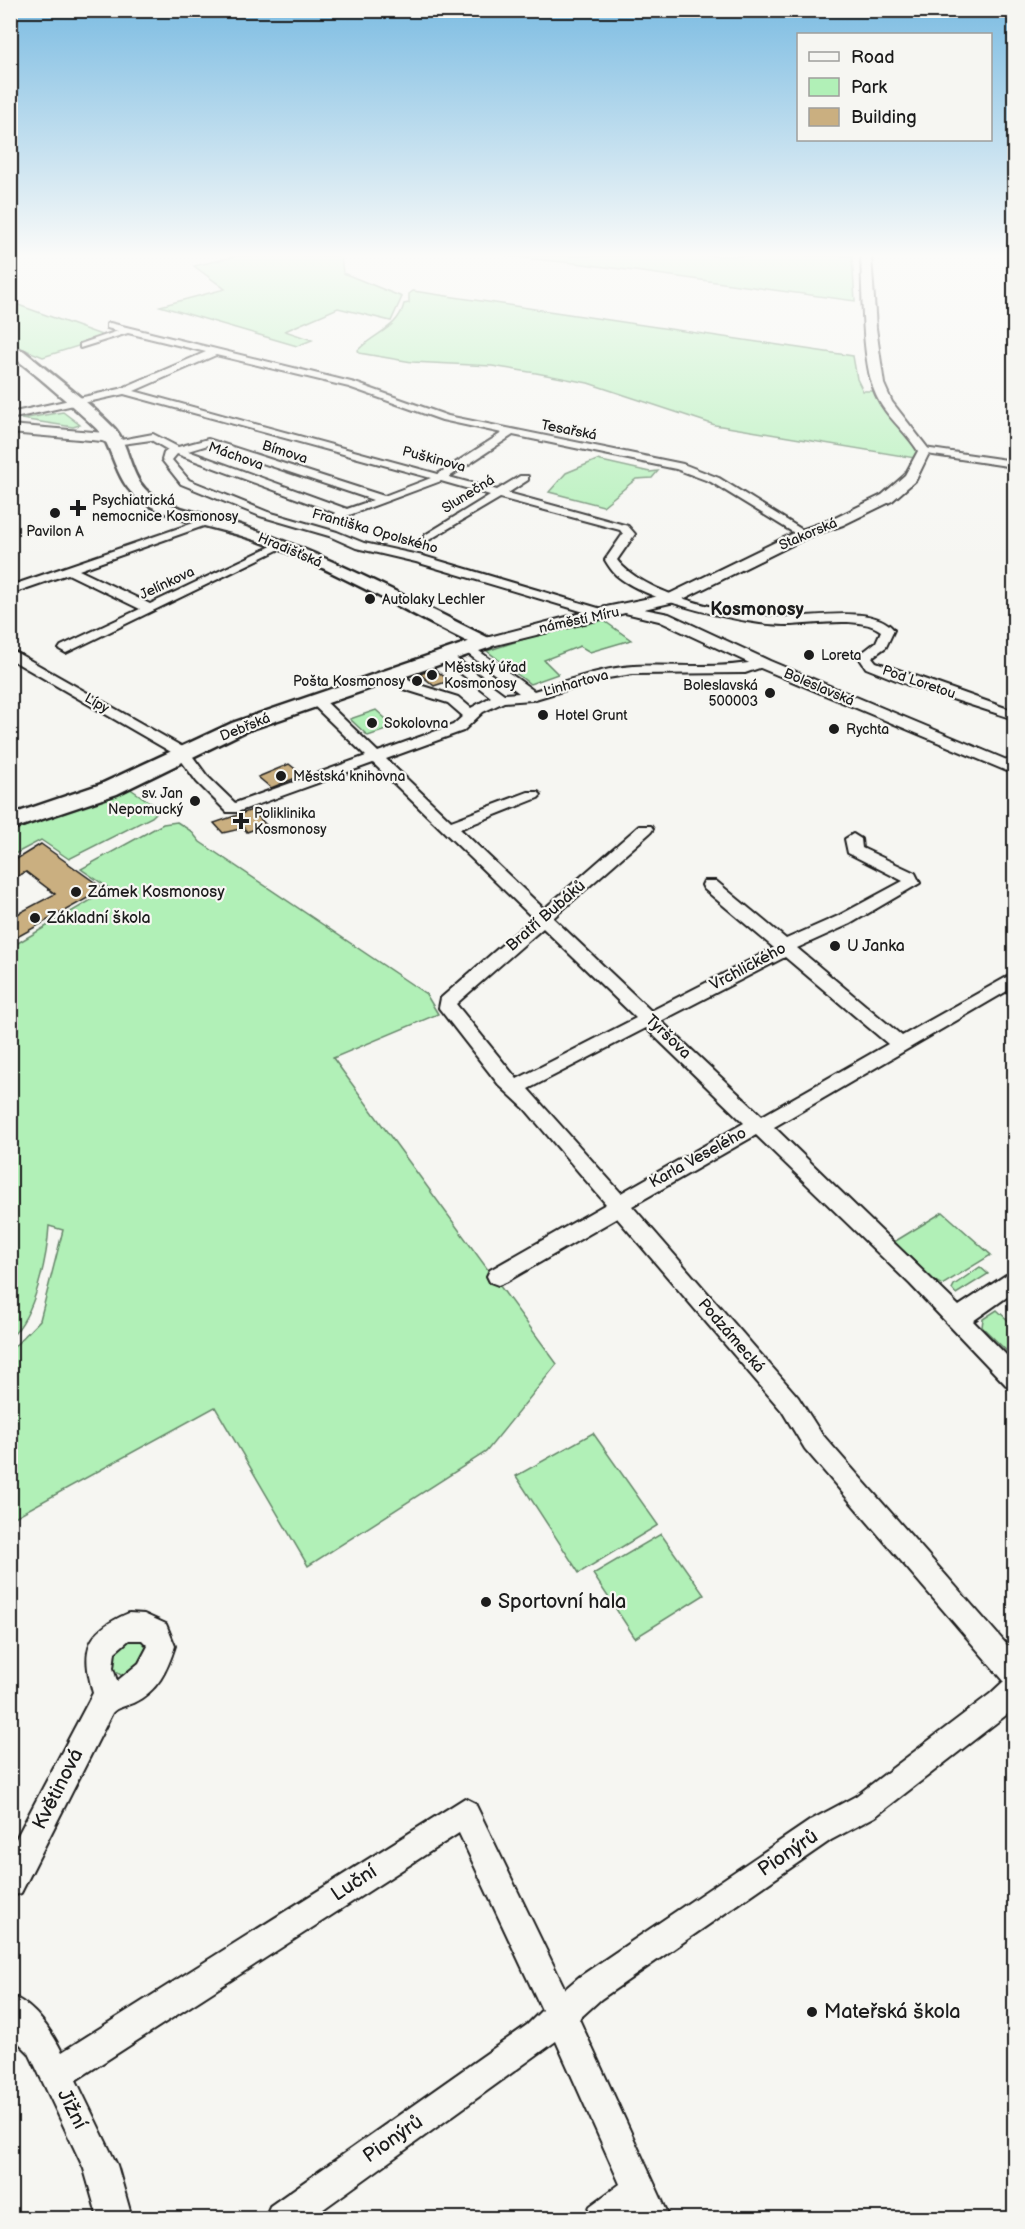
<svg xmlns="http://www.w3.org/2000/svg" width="1025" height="2229" viewBox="0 0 1025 2229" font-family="'Balsamiq Sans',sans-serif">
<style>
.green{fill:#b1f0b7;stroke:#66866a;stroke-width:1.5}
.building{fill:#caaf80;stroke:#1c1c1c;stroke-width:1.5}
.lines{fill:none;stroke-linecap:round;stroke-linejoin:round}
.minor-casing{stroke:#1c1c1c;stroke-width:4}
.tertiary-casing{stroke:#1c1c1c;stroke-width:4}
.secondary-casing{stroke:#1c1c1c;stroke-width:5}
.minor{fill:#f6f6f2;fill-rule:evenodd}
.tertiary{fill:#f6f6f2;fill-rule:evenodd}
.secondary{fill:#f6f6f2;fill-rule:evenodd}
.poi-dot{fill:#1c1c1c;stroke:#f6f6f2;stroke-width:2}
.labels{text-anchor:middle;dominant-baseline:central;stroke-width:4.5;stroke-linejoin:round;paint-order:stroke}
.far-street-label{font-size:14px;fill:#1c1c1c;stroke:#f6f6f2}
.far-poi-label{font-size:14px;fill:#1c1c1c;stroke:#f6f6f2;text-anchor:start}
.poi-label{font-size:16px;fill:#1c1c1c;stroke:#f6f6f2;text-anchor:start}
.street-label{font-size:16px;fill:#1c1c1c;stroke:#f6f6f2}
.far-district-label{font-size:18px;font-weight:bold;fill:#1c1c1c;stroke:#f6f6f2}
.near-poi-label{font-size:20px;fill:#1c1c1c;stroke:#f6f6f2;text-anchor:start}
.near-street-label{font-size:20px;fill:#1c1c1c;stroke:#f6f6f2}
</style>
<rect width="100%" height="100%" fill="#f6f6f2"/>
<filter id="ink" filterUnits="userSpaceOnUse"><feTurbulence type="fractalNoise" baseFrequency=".0167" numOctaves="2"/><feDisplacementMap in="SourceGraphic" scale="12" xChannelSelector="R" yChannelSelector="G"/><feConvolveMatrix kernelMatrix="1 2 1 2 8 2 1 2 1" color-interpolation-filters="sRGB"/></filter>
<g filter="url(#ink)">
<g class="green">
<polygon points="237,256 341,256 343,273 402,297 391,321 338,308 285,331 312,340 297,346 160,306 225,289 194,266"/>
<polygon points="505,256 852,256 855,301 583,264"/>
<path d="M413,291L853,356L857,379L863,391H876L923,451L915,458L715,425L588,383L536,373L492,366L412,362L359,353L358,350C375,332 398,329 404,304L409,303V294Z"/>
<polygon points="10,302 107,337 43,357 11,344"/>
<polygon points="63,412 80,425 73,427 21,419"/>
<polygon points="597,460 650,472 658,471 652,478 636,479 603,506 549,492 566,473"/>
<polygon points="603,620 631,640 590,652 580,646 544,660 558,674 530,684 487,651 555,629"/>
<polygon points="376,710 395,727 368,736 350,719"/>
<polygon points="126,786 160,809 152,817 69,859 41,840 11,856 11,832"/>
<path d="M177,822L191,831L200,842L426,994L438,1014L333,1058L557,1364L486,1452L308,1566L215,1407L11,1519V1350L40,1320L63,1230L49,1226C47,1259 35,1315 11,1337V947L110,889L81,869L163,824Z"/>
<polygon points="943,1212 991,1255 942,1285 935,1281 894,1242"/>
<polygon points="980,1267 988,1274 956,1294 952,1289 954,1285"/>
<polygon points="997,1310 1014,1326 1014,1336 1008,1341 1014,1348 1014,1358 982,1327 983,1319"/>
<polygon points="593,1433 658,1525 579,1573 516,1476"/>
<polygon points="661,1534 704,1595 635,1638 593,1574"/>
<polygon points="140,1634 153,1651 124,1677 113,1670 114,1646"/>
</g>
<g class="building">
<polygon points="435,669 449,681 434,686 420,674"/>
<polygon points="289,764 303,775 271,788 258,777"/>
<polygon points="252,810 266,825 247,832 244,828 223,833 214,823"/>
<polygon points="41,844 104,889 10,941 10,918 55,894 26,872 10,880 10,863"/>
</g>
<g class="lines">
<g class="minor-casing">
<g id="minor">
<path d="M110,323L355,383L448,416L683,464L719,478L809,534L799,536L711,482L676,469L513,435L449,477L497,490L520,476H528V480L508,493L628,526L635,534L617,560C645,596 735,615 779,617C810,619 873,603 894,630L886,647L872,657L876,662L1014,711V719L906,684L866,668L858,656L876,642L881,631C861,615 812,625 786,625C746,625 647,602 616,575C612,571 608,565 605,560L623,534L620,530L500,498L429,540L425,539V535L490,495L441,481L336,520L330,517L336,513L177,454L172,460L189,480L268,512L337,532L364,543L423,556L605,610V616L601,617L416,562L356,548L329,536L260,516L181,484L162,460L164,453L168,450L151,440L115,445L110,442L153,434L178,447L208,439L384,496L431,478L124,394L10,419V413L120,389L206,352L128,333L80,348V344L118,331L107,328V324ZM216,355L349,387L442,420L502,433L438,474L134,391ZM208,445L373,500L347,509L188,451Z"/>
<polygon points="924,448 1014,461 1014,467 920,453 920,449"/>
<polygon points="211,517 215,518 215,522 79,570 150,604 278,543 288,545 66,653 59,649 61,646 140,609 68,574 10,594 10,586"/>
<path d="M468,643L534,691C566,681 600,668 634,666C677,664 722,670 764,660L771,664L745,673L632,674L602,679L532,700L504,702L483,712L463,731L386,759L451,821L528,792H538L541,795L538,798L460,829L544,909L639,826H651L653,829L651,832L553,918L651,1011L774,948L704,889L702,885L704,881H716L786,939L838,916L903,881L848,853L845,839L853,834L861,839L862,848L915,873L920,883L850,924L797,948L902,1036L1014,973V987L774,1127L959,1306L1006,1275L1014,1272V1292L973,1321L1014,1363V1388L1006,1385L910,1284L756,1135L632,1206L798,1397L821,1433L1014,1653V1709L876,1816L831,1840L601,1999L579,2019L670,2218H636L634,2215L630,2218H585L590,2206L620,2184L556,2041L311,2218H265L270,2206L527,2025L542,2010L459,1833L76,2080L117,2165L132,2218H98L84,2169L29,2053L10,2034V1995C34,2005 51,2030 62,2052L465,1798L475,1803L565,1989L579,1977L811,1820L856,1796L990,1694L1004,1681L805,1449L782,1411L617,1218L506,1282L498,1285L490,1282L487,1276L490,1270L606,1204L525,1109L499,1085L439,1008L441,998L533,918L373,763L237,812H227L197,782L178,756L10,659V649L188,750L207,776L235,803L366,756L311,703V697H321L378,752L453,725L463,716L448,703L403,689L389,676V670H399L413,683L458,697L471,708L491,697L441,658V652L446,651L504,694L519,693L463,650V644ZM543,928L636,1018L517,1079L456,1004ZM785,957L888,1044L762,1116L661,1021ZM646,1028L744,1123L621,1193L528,1089Z"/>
<path d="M129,1613L144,1614L166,1624L175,1646C167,1671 158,1691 133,1703C126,1706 117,1707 112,1713L21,1893L10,1897V1850L93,1693C81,1649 86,1631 129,1613ZM129,1640H142L148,1646L139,1663L117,1681L113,1668L115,1652Z"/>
</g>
</g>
<g class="tertiary-casing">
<g id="tertiary">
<path d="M861,256H871L876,328L884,384L892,402L930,451L916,480L892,501L843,525L808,537L679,601L644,609L669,614L770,661L1014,763V774L758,667L659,621L625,613L484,648L478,646L476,643L478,640L601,608L669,594L798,531L833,519L882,495L905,475L918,451C906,431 885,416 876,395C861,361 863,295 861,256Z"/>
<polygon points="10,425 105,433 121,442 115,446 102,441 10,433"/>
</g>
</g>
<g class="secondary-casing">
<path id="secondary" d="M10,346L24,351C53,376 87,400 114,428C129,444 129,472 145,489C162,507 198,512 221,519C315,548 402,595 491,639L494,643L491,647L246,731L117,794L10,830V815L101,784L232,723L468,642C399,608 330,567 258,541C221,528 176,523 142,501C119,487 115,458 103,436C99,428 20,360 10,355Z"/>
</g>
<use href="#minor" class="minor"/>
<use href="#tertiary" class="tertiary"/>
<use href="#secondary" class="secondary"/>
</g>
</g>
<linearGradient id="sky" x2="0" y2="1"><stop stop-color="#7cbce2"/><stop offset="0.45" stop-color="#fbfbf9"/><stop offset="1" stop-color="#fbfbf9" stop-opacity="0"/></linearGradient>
<rect width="1025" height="568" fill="url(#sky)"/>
<g class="poi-dot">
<path d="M75 499h6v6h6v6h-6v6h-6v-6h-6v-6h6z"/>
<circle cx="55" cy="513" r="6"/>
<circle cx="370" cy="599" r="6"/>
<circle cx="809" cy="655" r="6"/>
<circle cx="432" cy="675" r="6"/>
<circle cx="417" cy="681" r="6"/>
<circle cx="770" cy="693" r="6"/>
<circle cx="543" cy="715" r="6"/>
<circle cx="372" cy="723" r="6"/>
<circle cx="834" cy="729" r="6"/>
<circle cx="281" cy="776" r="6"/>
<circle cx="195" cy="801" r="6"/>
<path d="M238 812h6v6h6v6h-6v6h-6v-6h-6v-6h6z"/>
<circle cx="76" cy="892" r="6"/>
<circle cx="35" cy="918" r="6"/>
<circle cx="835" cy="946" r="6"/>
<circle cx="486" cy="1602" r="6"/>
<circle cx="812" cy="2012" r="6"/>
</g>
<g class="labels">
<g class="far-street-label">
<text transform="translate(569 430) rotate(11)">Tesařská</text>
<text transform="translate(285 452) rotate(18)">Bímova</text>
<text transform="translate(236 456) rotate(20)">Máchova</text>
<text transform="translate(434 459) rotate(15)">Puškinova</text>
<text transform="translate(468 494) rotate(-32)">Slunečná</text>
<text transform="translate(375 531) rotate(16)">Františka Opolského</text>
<text transform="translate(808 534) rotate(-23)">Stakorská</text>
<text transform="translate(290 550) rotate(23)">Hradišťská</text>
<text transform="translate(167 583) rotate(-25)">Jelínkova</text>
<text transform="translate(579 620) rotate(-12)">náměstí Míru</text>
<text transform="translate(919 682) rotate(19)">Pod Loretou</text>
<text transform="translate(576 683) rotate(-15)">Linhartova</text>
<text transform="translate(819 687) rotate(23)">Boleslavská</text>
<text transform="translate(97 703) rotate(30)">Lípy</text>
<text transform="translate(245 727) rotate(-22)">Debřská</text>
</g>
<g class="far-poi-label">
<text x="92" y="500">Psychiatrická<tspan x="92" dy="16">nemocnice Kosmonosy</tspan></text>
<text x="55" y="531" text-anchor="middle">Pavilon A</text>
<text x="382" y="599">Autolaky Lechler</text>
<text x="821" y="655">Loreta</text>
<text x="444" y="667">Městský úřad<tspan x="444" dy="16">Kosmonosy</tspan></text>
<text x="405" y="681" text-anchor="end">Pošta Kosmonosy</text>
<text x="758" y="685" text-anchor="end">Boleslavská<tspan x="758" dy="16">500003</tspan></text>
<text x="555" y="715">Hotel Grunt</text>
<text x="384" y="723">Sokolovna</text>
<text x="846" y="729">Rychta</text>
<text x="293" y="776">Městská knihovna</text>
<text x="183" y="793" text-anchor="end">sv. Jan<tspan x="183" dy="16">Nepomucký</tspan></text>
<text x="254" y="813">Poliklinika<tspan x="254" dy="16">Kosmonosy</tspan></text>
</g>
<g class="poi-label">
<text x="88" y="892">Zámek Kosmonosy</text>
<text x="47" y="918">Základní škola</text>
<text x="847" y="946">U Janka</text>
</g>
<g class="street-label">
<text transform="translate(546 916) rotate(-41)">Bratří Bubáků</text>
<text transform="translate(748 967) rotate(-28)">Vrchlického</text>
<text transform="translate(668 1037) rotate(44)">Tyršova</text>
<text transform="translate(698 1158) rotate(-29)">Karla Veselého</text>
<text transform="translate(731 1336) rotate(49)">Podzámecká</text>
</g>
<g class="far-district-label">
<text x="757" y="609">Kosmonosy</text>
</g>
<g class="near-poi-label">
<text x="498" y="1602">Sportovní hala</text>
<text x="824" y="2012">Mateřská škola</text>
</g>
<g class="near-street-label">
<text transform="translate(58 1789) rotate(-63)">Květinová</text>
<text transform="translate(788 1853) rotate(-34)">Pionýrů</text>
<text transform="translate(354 1883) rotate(-33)">Luční</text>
<text transform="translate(72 2109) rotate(63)">Jižní</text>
<text transform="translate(393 2139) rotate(-35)">Pionýrů</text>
</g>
</g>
<rect width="1025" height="2229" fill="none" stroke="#f6f6f2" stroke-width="36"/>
<rect x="18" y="18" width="989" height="2193" fill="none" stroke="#1c1c1c" stroke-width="2" filter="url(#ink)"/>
<rect x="797" y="33" width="195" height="108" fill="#f6f6f2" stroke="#9f9f9c" stroke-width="1.5"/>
<rect x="809" y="52" width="30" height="9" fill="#f6f6f2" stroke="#9f9f9c" stroke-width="1.5"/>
<text x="851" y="63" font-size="18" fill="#1c1c1c">Road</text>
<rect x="809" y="78" width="30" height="18" fill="#b1f0b7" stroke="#9f9f9c" stroke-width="1.5"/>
<text x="851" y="93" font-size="18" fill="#1c1c1c">Park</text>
<rect x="809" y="108" width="30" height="18" fill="#caaf80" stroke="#9f9f9c" stroke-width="1.5"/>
<text x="851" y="123" font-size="18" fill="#1c1c1c">Building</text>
</svg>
